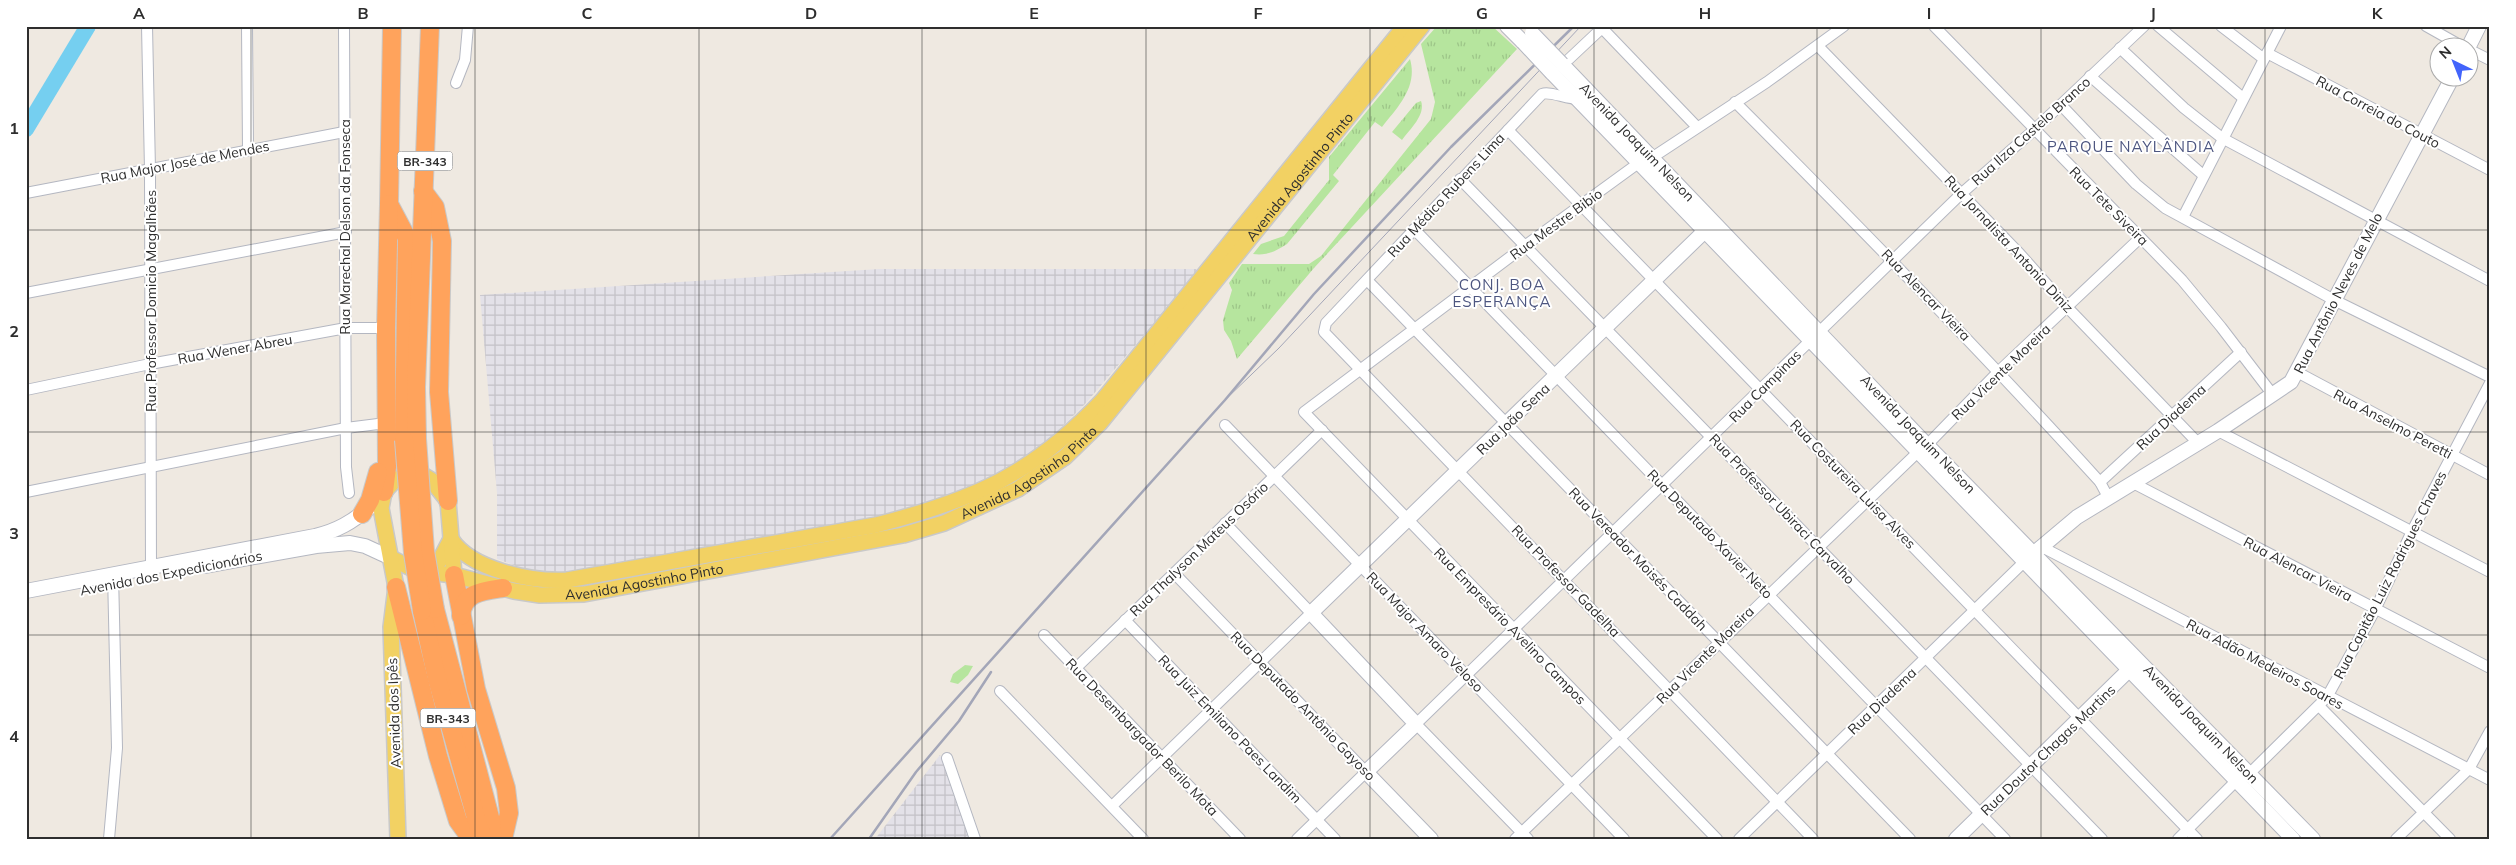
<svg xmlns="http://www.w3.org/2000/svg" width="2516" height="865" viewBox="0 0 2516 865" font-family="Mulish,sans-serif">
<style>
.industrial{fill:url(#industrial-grid)}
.grass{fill:url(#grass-tufts)}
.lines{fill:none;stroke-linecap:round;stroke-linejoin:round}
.river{stroke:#75cff0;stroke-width:16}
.street-casing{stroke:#b4b7c1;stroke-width:12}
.secondary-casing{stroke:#b4b7c1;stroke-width:16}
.primary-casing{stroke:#c9c9c9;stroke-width:18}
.highway-casing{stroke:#c9c9c9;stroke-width:20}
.street{stroke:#fff;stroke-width:10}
.secondary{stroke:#fff;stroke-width:14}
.primary{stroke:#f2d163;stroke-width:15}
.highway{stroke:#ffa35c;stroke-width:18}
.tram{stroke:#a3a6b8;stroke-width:1}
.rail{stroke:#a3a6b8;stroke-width:2.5}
.secondary-bridge-casing{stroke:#b4b7c1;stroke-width:16;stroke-linecap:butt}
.highway-bridge-casing{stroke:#c9c9c9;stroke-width:20;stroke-linecap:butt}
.secondary-bridge{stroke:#fff;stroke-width:14}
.highway-bridge{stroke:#ffa35c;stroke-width:18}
.grid{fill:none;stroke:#2e2e2e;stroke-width:1;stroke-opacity:0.55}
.labels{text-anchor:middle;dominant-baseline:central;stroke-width:4;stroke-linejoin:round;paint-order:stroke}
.shield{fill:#fff;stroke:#6d6d6d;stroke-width:1}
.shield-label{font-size:12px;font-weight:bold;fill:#2e2e2e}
.street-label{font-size:14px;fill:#2e2e2e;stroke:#fff}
.neighbourhood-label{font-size:15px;letter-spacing:1px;fill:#4d5680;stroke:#fff}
.neatline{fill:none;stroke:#2e2e2e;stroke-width:2}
.grid-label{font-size:16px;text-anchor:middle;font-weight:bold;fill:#2e2e2e}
</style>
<defs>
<pattern id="industrial-grid" width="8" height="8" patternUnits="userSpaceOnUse" patternTransform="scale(1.25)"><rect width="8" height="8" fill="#e3e1e8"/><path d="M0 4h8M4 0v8" fill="none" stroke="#c3c1c7"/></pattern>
<pattern id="grass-tufts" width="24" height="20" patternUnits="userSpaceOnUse" patternTransform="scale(1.25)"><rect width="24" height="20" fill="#b6e59e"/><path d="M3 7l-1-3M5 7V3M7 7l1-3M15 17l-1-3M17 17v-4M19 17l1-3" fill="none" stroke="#9dc588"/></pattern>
</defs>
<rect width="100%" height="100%" fill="#efe9e1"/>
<g class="industrial">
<polygon points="879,269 1200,269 1086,403 1048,441 999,474 966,490 872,522 704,547 595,568 540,575 497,559 497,493 480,295"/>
<polygon points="940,755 969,839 875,839"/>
</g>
<g class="grass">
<polygon points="1437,26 1492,26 1517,49 1314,268 1237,359 1231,341 1224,330 1223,320 1232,290 1229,283 1242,264 1309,264 1321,256 1431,119 1435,102 1421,44"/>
<path d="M1410,59C1418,87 1398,107 1382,127L1375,122L1333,175L1339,181L1287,244C1276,251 1267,256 1253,254L1261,244L1284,236L1329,180V157Z"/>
<path d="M1421,101C1426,115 1410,129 1402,140L1392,132L1416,103Z"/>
<polygon points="965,665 973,666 968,675 958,684 950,682 953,674"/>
</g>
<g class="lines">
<polyline class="river" points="26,129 88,26"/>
<g class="street-casing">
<g id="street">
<polyline points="147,26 150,170 151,576"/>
<polyline points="247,26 248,149"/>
<polyline points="344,26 346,467 349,493"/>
<polyline points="1934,26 2182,280 2221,327 2273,395"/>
<polyline points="2158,26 2243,98"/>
<polyline points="2221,26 2264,59"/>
<polyline points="2426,26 2465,48"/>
<polyline points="1818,46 2020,254 2067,307 2198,443"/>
<polyline points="2120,48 2184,108 2222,138 2490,281"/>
<polyline points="2468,49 2490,60"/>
<polyline points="2267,53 2490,170"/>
<polyline points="1569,59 1602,28 1697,127"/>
<polyline points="2090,76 2203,175"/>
<polyline points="456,83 465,60 468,26"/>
<path d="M1578,99C1566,99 1550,91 1542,94L1326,323L1324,332L1813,839"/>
<path d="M1735,102C1859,226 1982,352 2100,482L2108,497"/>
<polyline points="2061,105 2136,184 2165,208 2336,301 2490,377"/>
<polyline points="1508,130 2197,839"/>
<polyline points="1653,157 1767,82 1844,26"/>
<polyline points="1640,162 1526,245 1304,412 1717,839"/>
<polyline points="1460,179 2102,839"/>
<polyline points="26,193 344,132"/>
<polyline points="2183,217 2281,26"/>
<polyline points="1414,229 2005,839"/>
<polyline points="1367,280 1910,839"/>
<polyline points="26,293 346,232"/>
<polyline points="2297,372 2490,475"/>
<polyline points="26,390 150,364 346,328 386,328"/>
<polyline points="1225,425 1624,839"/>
<polyline points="2218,431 2490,572"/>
<polyline points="1927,445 1999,371 2140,238"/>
<polyline points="2100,482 2241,352"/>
<polyline points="2133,483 2490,668"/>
<polyline points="26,492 346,428 386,423"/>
<polyline points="2040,546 2490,780"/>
<polyline points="1174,573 1366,772 1297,839"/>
<polyline points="1125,620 1335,839"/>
<polyline points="1044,635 1240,839"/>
<polyline points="1076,668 1322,430"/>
<polyline points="1000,691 1143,839"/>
<polyline points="2320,707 2450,839"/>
<polyline points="947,758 975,839"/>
<polyline points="1112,806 1311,613 1225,523"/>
<polyline points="109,839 117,748 113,574"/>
<polyline points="1515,839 1918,452"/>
<polyline points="1528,839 1416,724 1962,193 2034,130 2144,26"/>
<polyline points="1739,839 2024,562"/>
<polyline points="2178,839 2237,780 2250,773 2327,697 2375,610 2412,531 2490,383"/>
<polyline points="2396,839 2469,769 2490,731"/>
</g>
</g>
<g class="secondary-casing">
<g id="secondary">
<polyline points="1507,26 1523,42"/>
<polyline points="2468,48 2479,26"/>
<polyline points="1562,64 1927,445 2313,839"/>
<polyline points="1552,73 2293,839"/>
<polyline points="2026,560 2077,517 2218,431 2291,382 2452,78"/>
<polyline points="204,566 316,546 350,543 365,546 391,558"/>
<path d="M26,591L315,536C337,531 352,522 370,507"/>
<polyline points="1431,839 1366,772 1416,724 1311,613 1712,224"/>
<polyline points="1956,839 2134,665"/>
</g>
</g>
<g class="primary-casing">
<g id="primary">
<path d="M451,539C471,570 532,582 567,580L876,525C974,500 1033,474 1103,400L1405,26"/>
<path id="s1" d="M391,558L417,571L454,575L514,591L540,595L584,594L903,535L944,523L1018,489L1065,457L1100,423L1422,26"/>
<polyline points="426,571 440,560 451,539"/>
<polyline points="398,839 391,627 396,587 381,508 384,492 395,480 410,474 421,474 431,480 448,501 454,575"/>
</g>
</g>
<g class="highway-casing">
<g id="highway">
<polyline points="392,26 389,204 407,238 404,440"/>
<polyline points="423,191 435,207 442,241 439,392 448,501"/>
<polyline points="417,439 416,387 430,26"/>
<polyline points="384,492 387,467 386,328 389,204"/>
<polyline points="362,514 370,500 378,472"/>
<polyline points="454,575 476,689 506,788 509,813 503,839"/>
<polyline points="396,587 438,756 458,821 471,839"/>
<polyline points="435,609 491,821 493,839"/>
<polyline points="422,611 437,679 478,825 484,839"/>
<path d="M461,616C463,592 483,591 503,588"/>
</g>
</g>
<use href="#street" class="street"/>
<use href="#secondary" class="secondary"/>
<use href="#primary" class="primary"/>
<use href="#highway" class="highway"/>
<polyline class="tram" points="1225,400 1279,348 1581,26"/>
<g class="rail">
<polyline points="830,839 1225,400 1314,294 1451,147 1574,26"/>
<polyline points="869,839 916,772 959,721 991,672"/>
</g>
<g class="secondary-bridge-casing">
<g id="secondary-bridge">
<polyline points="1532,33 1562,64"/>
<polyline points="1523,42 1552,73"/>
</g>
</g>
<g class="highway-bridge-casing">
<g id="highway-bridge">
<polyline points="417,439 425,551 435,609"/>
<polyline points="404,440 413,553 422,611"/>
</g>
</g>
<use href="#secondary-bridge" class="secondary-bridge"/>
<use href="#highway-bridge" class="highway-bridge"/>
</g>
<path class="grid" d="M251,26V839M475,26V839M699,26V839M922,26V839M1146,26V839M1370,26V839M1594,26V839M1817,26V839M2041,26V839M2265,26V839M26,230H2490M26,432H2490M26,635H2490"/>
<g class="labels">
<g class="shield">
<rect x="397.5" y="151.5" width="55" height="19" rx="4"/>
<rect x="420.5" y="708.5" width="55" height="19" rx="4"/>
</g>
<g class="shield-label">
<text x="425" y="161">BR-343</text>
<text x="448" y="718">BR-343</text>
</g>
<g class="street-label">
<text transform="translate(2378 112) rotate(28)">Rua Correia do Couto</text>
<text transform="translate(2031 131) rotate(-42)">Rua Ilza Castelo Branco</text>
<text transform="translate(1637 142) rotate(46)">Avenida Joaquim Nelson</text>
<text transform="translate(185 162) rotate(-11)">Rua Major José de Mendes</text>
<text stroke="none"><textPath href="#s1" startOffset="1070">Avenida Agostinho Pinto</textPath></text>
<text transform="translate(1446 195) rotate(-47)">Rua Médico Rubens Lima</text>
<text transform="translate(2109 206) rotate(45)">Rua Tete Siveira</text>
<text transform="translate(1556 224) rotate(-36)">Rua Mestre Bibio</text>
<text transform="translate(345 227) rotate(-90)">Rua Marechal Delson da Fonseca</text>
<text transform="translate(2009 244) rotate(47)">Rua Jornalista Antonio Diniz</text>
<text transform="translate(2338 293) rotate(-63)">Rua Antônio Neves de Melo</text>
<text transform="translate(1926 295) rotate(46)">Rua Alencar Vieira</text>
<text transform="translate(151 301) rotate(-90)">Rua Professor Domicio Magalhães</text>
<text transform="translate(235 349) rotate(-10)">Rua Wener Abreu</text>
<text transform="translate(2001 372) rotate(-44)">Rua Vicente Moreira</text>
<text transform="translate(1765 386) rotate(-45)">Rua Campinas</text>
<text transform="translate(2171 417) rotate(-43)">Rua Diadema</text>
<text transform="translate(1513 419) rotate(-44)">Rua João Sena</text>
<text transform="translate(2393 424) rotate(28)">Rua Anselmo Peretti</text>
<text transform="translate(1918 434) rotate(46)">Avenida Joaquim Nelson</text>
<text stroke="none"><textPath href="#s1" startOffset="665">Avenida Agostinho Pinto</textPath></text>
<text transform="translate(1853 484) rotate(46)">Rua Costureira Luisa Alves</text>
<text transform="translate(1782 509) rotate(46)">Rua Professor Ubiraci Carvalho</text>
<text transform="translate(1710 534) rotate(46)">Rua Deputado Xavier Neto</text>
<text transform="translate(1199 549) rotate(-44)">Rua Thalyson Mateus Osório</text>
<text transform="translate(1638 559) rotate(46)">Rua Vereador Moisés Caddah</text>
<text transform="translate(2298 569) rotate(28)">Rua Alencar Vieira</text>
<text transform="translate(171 573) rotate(-11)">Avenida dos Expedicionários</text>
<text transform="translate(2390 575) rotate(-63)">Rua Capitão Luiz Rodrigues Chaves</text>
<text stroke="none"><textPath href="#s1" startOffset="260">Avenida Agostinho Pinto</textPath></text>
<text transform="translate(1566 581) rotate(46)">Rua Professor Gadelha</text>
<text transform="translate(1510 626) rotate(46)">Rua Empresário Avelino Campos</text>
<text transform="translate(1425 632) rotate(46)">Rua Major Amaro Veloso</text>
<text transform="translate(1705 655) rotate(-45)">Rua Vicente Moreira</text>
<text transform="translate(2265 664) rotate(28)">Rua Adão Medeiros Soares</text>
<text transform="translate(1882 701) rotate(-44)">Rua Diadema</text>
<text transform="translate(1303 706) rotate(46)">Rua Deputado Antônio Gayoso</text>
<text transform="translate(394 713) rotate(-92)">Avenida dos Ipês</text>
<text transform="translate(2201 724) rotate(46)">Avenida Joaquim Nelson</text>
<text transform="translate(1230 729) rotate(46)">Rua Juiz Emiliano Paes Landim</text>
<text transform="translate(1142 737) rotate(46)">Rua Desembargador Berilo Mota</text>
<text transform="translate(2048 750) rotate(-44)">Rua Doutor Chagas Martins</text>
</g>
<g class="neighbourhood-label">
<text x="2131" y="146">PARQUE NAYLÂNDIA</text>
<text x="1502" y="284">CONJ. BOA<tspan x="1502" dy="17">ESPERANÇA</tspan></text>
</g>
</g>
<rect width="2516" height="865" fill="none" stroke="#ffffff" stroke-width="55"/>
<g transform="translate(2454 62) rotate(317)"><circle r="24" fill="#ffffff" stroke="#ababab"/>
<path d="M0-4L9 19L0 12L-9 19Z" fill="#4264fb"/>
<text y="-8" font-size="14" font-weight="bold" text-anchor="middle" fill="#2e2e2e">N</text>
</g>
<rect x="28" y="28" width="2460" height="810" class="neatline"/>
<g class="grid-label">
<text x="139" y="19">A</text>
<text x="363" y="19">B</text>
<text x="587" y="19">C</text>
<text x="811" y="19">D</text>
<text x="1034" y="19">E</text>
<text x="1258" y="19">F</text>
<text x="1482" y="19">G</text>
<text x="1705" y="19">H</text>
<text x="1929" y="19">I</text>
<text x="2153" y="19">J</text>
<text x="2377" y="19">K</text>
<text x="14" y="134">1</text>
<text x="14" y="337">2</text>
<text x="14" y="539">3</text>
<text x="14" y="742">4</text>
</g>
</svg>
